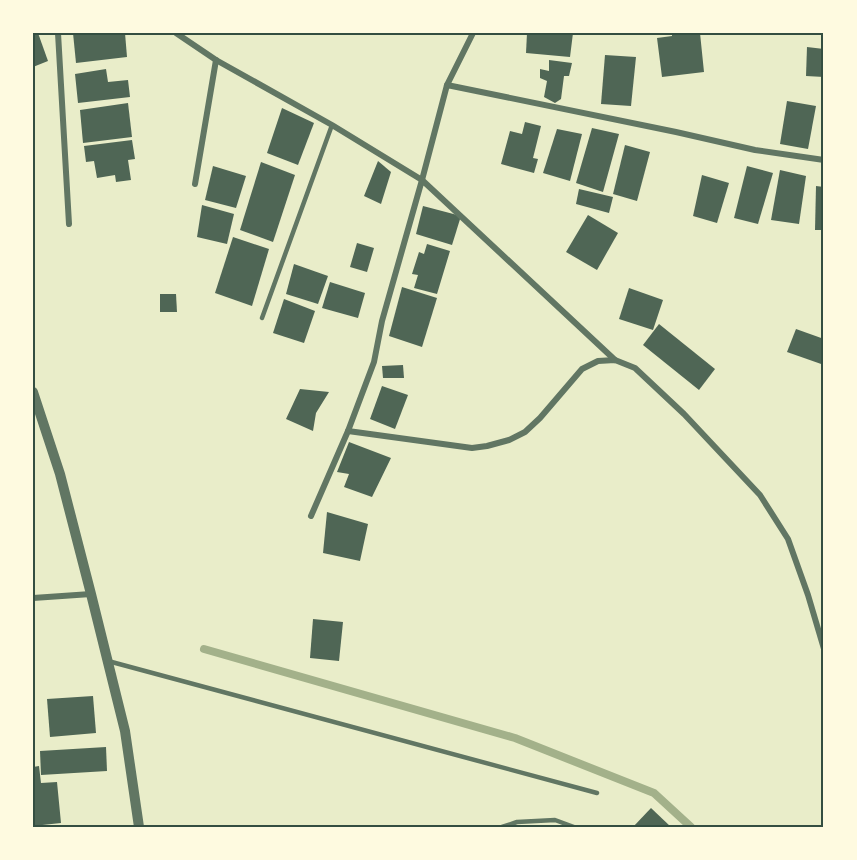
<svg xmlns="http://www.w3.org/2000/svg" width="857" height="860" viewBox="0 0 857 860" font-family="'Alegreya Sans',sans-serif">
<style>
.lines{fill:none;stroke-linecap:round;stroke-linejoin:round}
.stream{stroke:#a3b18a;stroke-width:8}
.building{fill:#4f6655}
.service{stroke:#617663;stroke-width:4.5}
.minor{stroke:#617663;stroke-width:6}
.tertiary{stroke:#617663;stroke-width:10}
.neatline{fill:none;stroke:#344e41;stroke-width:2}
</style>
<rect width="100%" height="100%" fill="#e9edc9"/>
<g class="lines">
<polyline class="stream" points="204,649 515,738 654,793 691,827"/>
</g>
<g class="building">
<polygon points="33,33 38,33 48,61 33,67"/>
<polygon points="73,33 125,33 127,57 76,63"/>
<polygon points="527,33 573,33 570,57 526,53"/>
<polygon points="672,33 700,33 704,72 662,77 657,38 672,36"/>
<polygon points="807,47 824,49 824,77 806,76"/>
<polygon points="605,55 636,57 631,106 601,104"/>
<polygon points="549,60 572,63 569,76 564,76 561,99 555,103 544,97 547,81 540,78 540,69 549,71"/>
<polygon points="106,69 108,82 128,80 130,97 78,103 75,74"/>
<polygon points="787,101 816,106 808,149 780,144"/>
<polygon points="128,103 132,137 83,143 80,110"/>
<polygon points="282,108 314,123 298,165 267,153"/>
<polygon points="525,122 541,126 533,158 538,159 534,173 501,164 510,131 522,134"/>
<polygon points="592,128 619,134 603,192 576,183"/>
<polygon points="557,129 582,134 570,181 543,173"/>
<polygon points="132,140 135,159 128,160 131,180 116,182 115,175 97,178 94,161 86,162 84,146"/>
<polygon points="625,145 650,152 637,201 613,194"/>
<polygon points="378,161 391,172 381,204 364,196"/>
<polygon points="261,162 295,175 273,242 240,230"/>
<polygon points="213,166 246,176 236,208 205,200"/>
<polygon points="747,166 773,173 758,224 734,218"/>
<polygon points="780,170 806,176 799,224 771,220"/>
<polygon points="702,175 729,183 717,223 693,216"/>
<polygon points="816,186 824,187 824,230 815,230"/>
<polygon points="579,189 613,197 609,213 576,204"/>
<polygon points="202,205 234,214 227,244 197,237"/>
<polygon points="423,206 461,216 452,245 416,234"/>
<polygon points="588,215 618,233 597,270 566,252"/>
<polygon points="233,237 269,249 252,306 215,293"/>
<polygon points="357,243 374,248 367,272 350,267"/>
<polygon points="427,244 450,251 437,294 414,288 418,275 412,274 419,252 424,254"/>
<polygon points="294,264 328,276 318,304 286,294"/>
<polygon points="330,282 365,293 358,318 322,308"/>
<polygon points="402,287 437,298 422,347 389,336"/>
<polygon points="629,288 663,300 653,330 619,319"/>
<polygon points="160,294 176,294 177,312 160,312"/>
<polygon points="284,299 315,311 304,343 273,333"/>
<polygon points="659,324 715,369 699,390 643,345"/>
<polygon points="796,329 824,339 824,365 787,352"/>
<polygon points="403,365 404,378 383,378 382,366"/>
<polygon points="382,386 408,395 395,429 370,419"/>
<polygon points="300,389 329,392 316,413 313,431 286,419"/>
<polygon points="349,442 391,458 372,497 344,487 349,474 337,472"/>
<polygon points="327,512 368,524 360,561 323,553"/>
<polygon points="313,619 343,622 339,661 310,658"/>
<polygon points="93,696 96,733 50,737 47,699"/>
<polygon points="106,747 107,771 41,775 40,751"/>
<polygon points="39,766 41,783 57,782 61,823 33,826 33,767"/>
<polygon points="651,808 671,827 633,827"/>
</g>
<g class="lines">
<g class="service">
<polyline points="262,318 332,125"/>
<polyline points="108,661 597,793"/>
<polyline points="502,827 517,822 555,820 574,827"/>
</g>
<g class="minor">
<polyline points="58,33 69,224"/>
<polyline points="176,33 216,60 332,125 422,180 447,85 676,132 755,150 824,160"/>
<polyline points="447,85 473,33"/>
<polyline points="195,184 216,60"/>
<polyline points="348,431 472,448 487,446 509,440 525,432 540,418 582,369 598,361 615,360 635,368 684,414 760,495 788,539 808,595 824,649"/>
<polyline points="311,516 348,431 374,362 382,321 422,180 615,360"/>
<polyline points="33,598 91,594"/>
</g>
<polyline class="tertiary" points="33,392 60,474 91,594 125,731 139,827"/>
</g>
<rect width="857" height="860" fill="none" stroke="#fefae0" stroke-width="69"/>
<rect x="34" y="34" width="788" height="792" class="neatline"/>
</svg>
